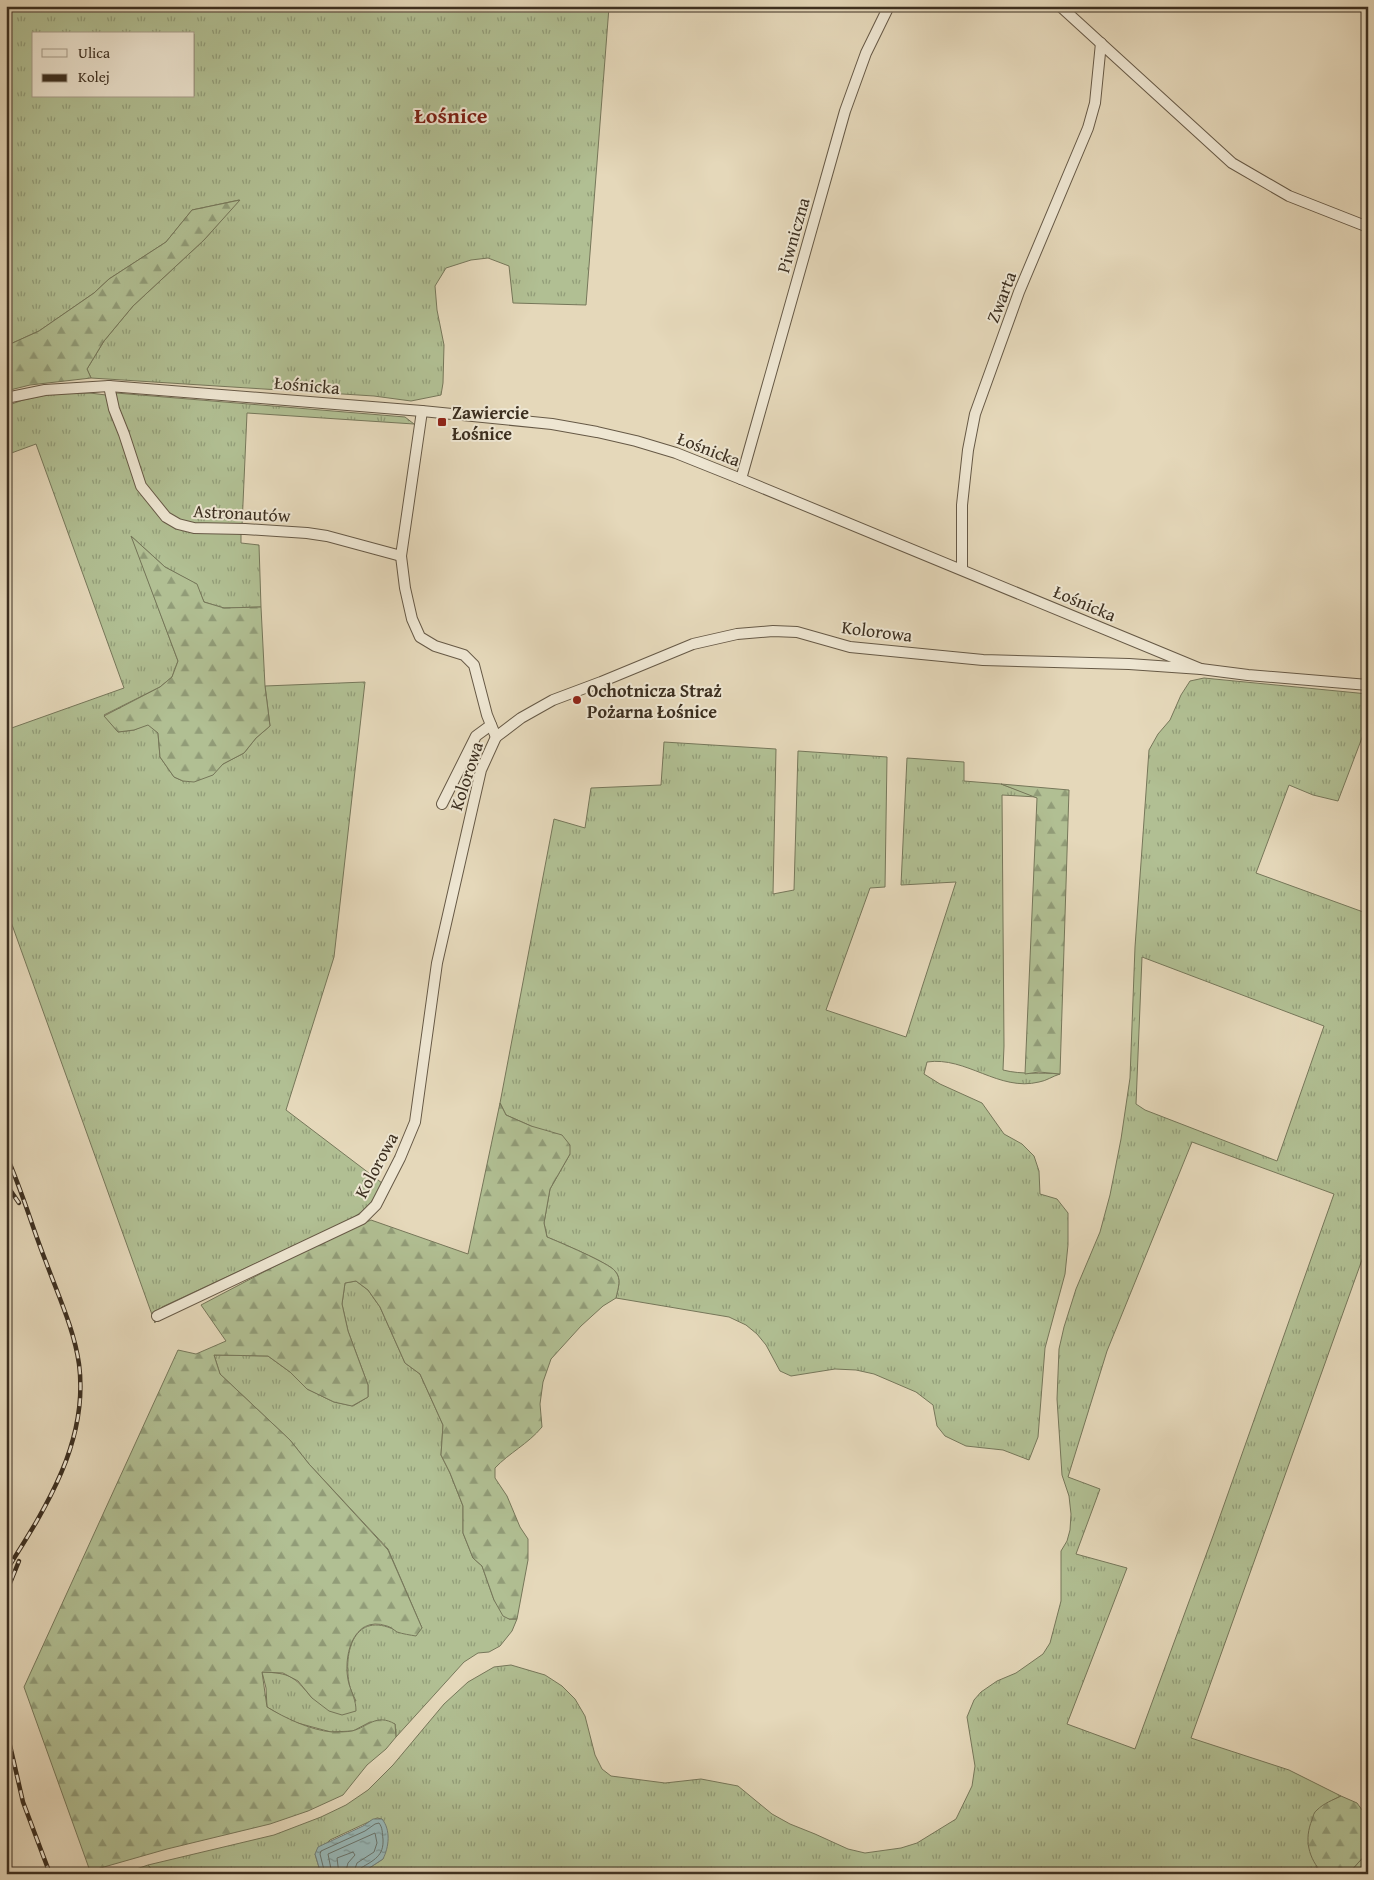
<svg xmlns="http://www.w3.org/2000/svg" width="1374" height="1880" viewBox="0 0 1374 1880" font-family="'Gentium Book Plus',serif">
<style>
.grass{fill:url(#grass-tufts);stroke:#76775a;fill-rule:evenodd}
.forest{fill:url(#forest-firs);stroke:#76775a}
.water{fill:url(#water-ripples);stroke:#73817b}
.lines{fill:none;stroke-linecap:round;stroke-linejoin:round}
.shore{stroke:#6a746c;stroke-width:1}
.minor-casing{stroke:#665946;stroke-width:12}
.minor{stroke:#eee6d2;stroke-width:10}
.rail-casing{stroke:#3c2f20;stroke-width:4.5}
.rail{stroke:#eee6d2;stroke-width:2.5;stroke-dasharray:8;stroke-linecap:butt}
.poi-dot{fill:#8f2418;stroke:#eee6d2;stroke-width:2}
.labels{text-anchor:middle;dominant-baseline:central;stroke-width:4;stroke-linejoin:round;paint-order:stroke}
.street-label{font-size:18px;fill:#3c2f20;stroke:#eee6d2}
.poi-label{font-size:18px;font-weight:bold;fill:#3c2f20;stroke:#eee6d2;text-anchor:start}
.district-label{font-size:22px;font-weight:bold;fill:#7a1f14;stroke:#eee6d2}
</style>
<defs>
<pattern id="grass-tufts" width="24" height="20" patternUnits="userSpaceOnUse" patternTransform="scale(1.25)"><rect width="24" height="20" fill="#b1bf93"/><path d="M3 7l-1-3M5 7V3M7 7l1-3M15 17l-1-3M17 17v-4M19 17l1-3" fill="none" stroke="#919c78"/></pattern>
<pattern id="forest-firs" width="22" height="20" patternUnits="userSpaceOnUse" patternTransform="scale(1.25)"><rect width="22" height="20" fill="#b1bf93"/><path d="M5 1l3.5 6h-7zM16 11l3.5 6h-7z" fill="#919c78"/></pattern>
<pattern id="water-ripples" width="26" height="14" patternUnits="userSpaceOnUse" patternTransform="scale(1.25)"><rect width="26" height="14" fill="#98b8b8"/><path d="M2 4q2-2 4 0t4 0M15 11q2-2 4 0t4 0" fill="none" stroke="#7d9695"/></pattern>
</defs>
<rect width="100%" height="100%" fill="#e5d8ba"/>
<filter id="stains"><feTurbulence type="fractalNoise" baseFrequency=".004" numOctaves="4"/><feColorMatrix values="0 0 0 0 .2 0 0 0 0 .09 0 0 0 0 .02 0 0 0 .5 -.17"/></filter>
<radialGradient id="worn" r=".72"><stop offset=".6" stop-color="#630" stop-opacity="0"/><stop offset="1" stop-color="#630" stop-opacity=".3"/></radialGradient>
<g class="grass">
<path d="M6,6H620L609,7L586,305L513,303L509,266L488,258L471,260L446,268L435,286L437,310L444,345L443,383L441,395L411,401L374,396L91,378L87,369L104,341L133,306L204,240L239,200L192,210L166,242L109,279L94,293L39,331L6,346ZM34,34H194V96H34Z"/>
<polygon points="116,393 405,417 414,424 247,413 242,526 198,524 176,519 165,512 143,481 118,414"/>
<path d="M50,394L90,393L106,395L137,484L165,520L241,533V543L259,545L261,607L224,608L204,602L196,584L165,567L132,537L178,661L172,677L160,687L104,715L118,732L134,730L148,724L158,733L160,757L174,777L183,781L212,775L223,764L244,753L256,738L270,726L265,686L365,682L334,957L286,1110L382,1183C372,1203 368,1209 349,1220L162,1307L155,1315V1323L6,908V730L124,688L36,444L6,455V406L23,400Z"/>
<path d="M1204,678L1368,694V722L1338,801L1313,795L1289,785L1256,873L1366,913L1368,910V1243L1191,1738L1289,1770L1341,1796L1331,1801L1316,1867L1323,1874H360L383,1859L382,1819L377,1818L330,1840L315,1854L321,1874H151L152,1870L148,1865L274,1835L321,1817L346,1805L368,1790L393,1765L444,1704L468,1682L494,1667L511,1665L545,1675L562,1686L575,1699L585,1716L595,1755L602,1769L611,1776L665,1783L701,1779L738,1786L772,1814L790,1824L815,1834L848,1849L865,1853L901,1848L917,1843L956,1819L972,1786L975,1766L967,1717L974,1700L981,1692L997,1681L1016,1673L1043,1654L1050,1643L1061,1601V1551L1067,1541L1070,1530L1071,1514L1069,1496L1062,1475L1057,1399L1059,1349L1064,1327L1076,1289L1100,1232L1110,1195L1121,1139L1130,1078L1135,947L1149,750L1158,734L1170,720L1181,695L1190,681ZM1142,957L1324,1026L1277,1161L1145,1110L1136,1104ZM1192,1142L1334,1194L1213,1536L1135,1749L1067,1724L1127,1568L1076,1554L1100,1489L1068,1477L1107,1351Z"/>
<path d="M664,742L776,749L773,894L794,890L798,751L887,757L885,887L870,888L826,1010L906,1037L956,882L901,885L907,758L964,762V781L1001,784L1037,797L1002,795L1004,1046L1003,1070C1022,1075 1041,1072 1060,1074C1053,1076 1046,1081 1039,1082C999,1092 966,1056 927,1062L924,1074L940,1084L982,1103L1004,1134L1022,1144L1034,1156L1039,1171L1040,1194L1057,1199L1068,1213V1245L1065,1274L1045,1348L1038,1437L1029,1460L1003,1450L966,1446L945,1436L937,1426L933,1405L916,1392L874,1374L856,1370L835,1369L791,1376L780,1371L766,1345L757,1334L746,1325L729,1317L616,1298C618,1288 622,1279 615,1271C609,1263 559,1242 547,1237L544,1223L550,1189L570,1154L531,1126L506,1115L500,1103L554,819L585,828L591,788L661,785Z"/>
<path d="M356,1281L368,1290L380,1307L405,1363L420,1374L443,1425L441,1455L450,1473L463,1506V1533L473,1558L482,1566L494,1600L509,1619H517L512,1631L500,1646L489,1652L478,1653L464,1662L396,1737L395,1724L370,1722L353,1731L331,1732L290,1721L267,1707L266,1688L262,1672C290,1673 294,1676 312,1698L356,1701C353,1695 350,1689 349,1683C343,1647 357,1609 399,1632L422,1628L388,1549L309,1464L290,1440L220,1374L214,1355L268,1356L290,1372L307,1389L334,1402L353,1406L368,1397V1385L348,1331L342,1304L345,1283Z"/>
<polygon points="1368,1852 1368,1874 1348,1874"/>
</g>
<g class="forest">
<polygon points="240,200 204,240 133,306 104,341 87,369 91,378 30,385 6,391 6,346 39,331 94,293 109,279 166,242 192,210"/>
<polygon points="131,536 165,567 197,584 204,602 224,608 261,607 265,686 270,726 256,738 244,753 223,764 213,775 194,782 183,781 174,777 160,757 158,733 148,725 134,730 118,732 104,716 160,687 172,677 178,661"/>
<polygon points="1001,784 1069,790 1060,1074 1039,1072 1025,1074 1037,798"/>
<path d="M500,1103L506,1115L531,1126L562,1135L570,1145V1154L550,1189L544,1223L547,1237C559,1242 609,1263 615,1271C622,1279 618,1288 616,1298L603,1306L581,1326L551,1359L543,1382L540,1404L542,1427C528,1444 509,1453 495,1468V1478L507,1496L520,1527L528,1539V1560L517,1619H509L503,1616L494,1600L482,1566L473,1558L463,1533V1506L450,1473L441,1455L443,1425L420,1374L405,1363L380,1307L368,1290L356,1281L345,1283L342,1304L348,1331L368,1385V1397L352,1406L334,1402L307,1389L290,1372L268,1356L214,1355L220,1374L290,1440L309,1464L388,1550L422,1628L416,1636C410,1635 403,1634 397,1632C394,1630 391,1627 387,1626C352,1614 342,1659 349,1684C352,1694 356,1700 356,1711L342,1715L329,1711L312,1698L298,1681L283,1673L262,1672L267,1707C285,1718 310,1730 332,1732C338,1732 346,1732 352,1731C368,1727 376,1713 395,1724L396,1737L386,1749L367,1765L343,1795L308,1811L270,1824L167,1849L90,1871L24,1687L178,1350L196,1354L226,1341L201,1305L298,1254L371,1220L468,1254Z"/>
<path d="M1341,1796L1357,1803L1368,1818V1852L1348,1874H1323C1308,1858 1304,1839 1312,1820C1313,1816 1314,1812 1317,1810C1324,1803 1333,1800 1341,1796Z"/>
<polygon points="148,1865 152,1870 151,1874 122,1874"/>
</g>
<path class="water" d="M373,1819H382C391,1830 389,1847 383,1859L360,1874H321L315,1854L318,1847L363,1826Z"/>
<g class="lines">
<g class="shore">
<path d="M325,1874L320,1854L321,1851L365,1831L375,1824L379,1823C383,1828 382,1833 383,1839C384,1856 374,1860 361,1868L359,1874"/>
<polyline points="332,1874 328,1854 375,1833 377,1843 374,1852 357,1863 353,1874"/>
<polyline points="339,1874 337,1858 353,1852 355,1855 348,1863 345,1874"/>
</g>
<g class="minor-casing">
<g id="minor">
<polyline points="1060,6 1232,163 1289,196 1368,227"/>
<polyline points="109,386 114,409 124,434 141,486 166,517 178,524 194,528 245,529 307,533 327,536 401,556"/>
<polyline points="6,398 45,390 109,386 422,411 552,424 597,432 636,441 676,453 741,479 1201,669 1248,675 1368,685"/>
<polyline points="422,411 401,556 405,588 412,619 420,637 435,646 464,655 474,665 487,715 496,737"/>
<polyline points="741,479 845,111 866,53 889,6"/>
<polyline points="962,569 962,505 968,450 975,414 1019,292 1088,128 1095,103 1101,43"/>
<polyline points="442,804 476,736 491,725"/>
<polyline points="157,1316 362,1219 376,1205 400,1158 415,1122 437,963 481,770 496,737 521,718 553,700 601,682 693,644 737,634 773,631 797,632 850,647 983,660 1129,664 1201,669"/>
</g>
</g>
<use href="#minor" class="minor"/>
<g class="rail-casing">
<g id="rail">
<path d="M6,1155C22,1190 32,1227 46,1262C58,1295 74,1329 79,1364C89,1441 46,1508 6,1571"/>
<polyline points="6,1184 19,1203"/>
<polyline points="6,1593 19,1561"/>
<polyline points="6,1728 23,1802 50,1874"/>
</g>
</g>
<use href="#rail" class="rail"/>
</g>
<g class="poi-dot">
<rect x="437" y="417" width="10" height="10" rx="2.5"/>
<circle cx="577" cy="700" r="5"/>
</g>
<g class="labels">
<g class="street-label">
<text transform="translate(793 235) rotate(-74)">Piwniczna</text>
<text transform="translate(1001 297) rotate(-69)">Zwarta</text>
<text transform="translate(307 385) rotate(5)">Łośnicka</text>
<text transform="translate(709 449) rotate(21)">Łośnicka</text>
<text transform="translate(242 513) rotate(3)">Astronautów</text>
<text transform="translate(1085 603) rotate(23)">Łośnicka</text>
<text transform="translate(877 631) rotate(7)">Kolorowa</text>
<text transform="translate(466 776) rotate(-72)">Kolorowa</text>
<text transform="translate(376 1165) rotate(-62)">Kolorowa</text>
</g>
<g class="poi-label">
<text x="452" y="412">Zawiercie<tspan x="452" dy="21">Łośnice</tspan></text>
<text x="587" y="690">Ochotnicza Straż<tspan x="587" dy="21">Pożarna Łośnice</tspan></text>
</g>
<g class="district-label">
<text x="451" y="115">Łośnice</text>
</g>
</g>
<rect width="1374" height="1880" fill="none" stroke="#e5d8ba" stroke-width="25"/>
<rect x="8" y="8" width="1359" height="1865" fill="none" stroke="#3c2f20" stroke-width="2.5"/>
<rect x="12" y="12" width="1349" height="1855" fill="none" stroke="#3c2f20"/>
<rect x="32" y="32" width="162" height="65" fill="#eee6d2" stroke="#a79d8b"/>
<rect x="42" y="49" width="25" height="8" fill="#eee6d2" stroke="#a79d8b"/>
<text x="78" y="58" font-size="15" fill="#3c2f20">Ulica</text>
<rect x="42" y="74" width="25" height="8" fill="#3c2f20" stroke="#a79d8b"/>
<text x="78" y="82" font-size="15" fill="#3c2f20">Kolej</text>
<rect width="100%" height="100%" filter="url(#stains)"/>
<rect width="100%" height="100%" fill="url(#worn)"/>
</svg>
